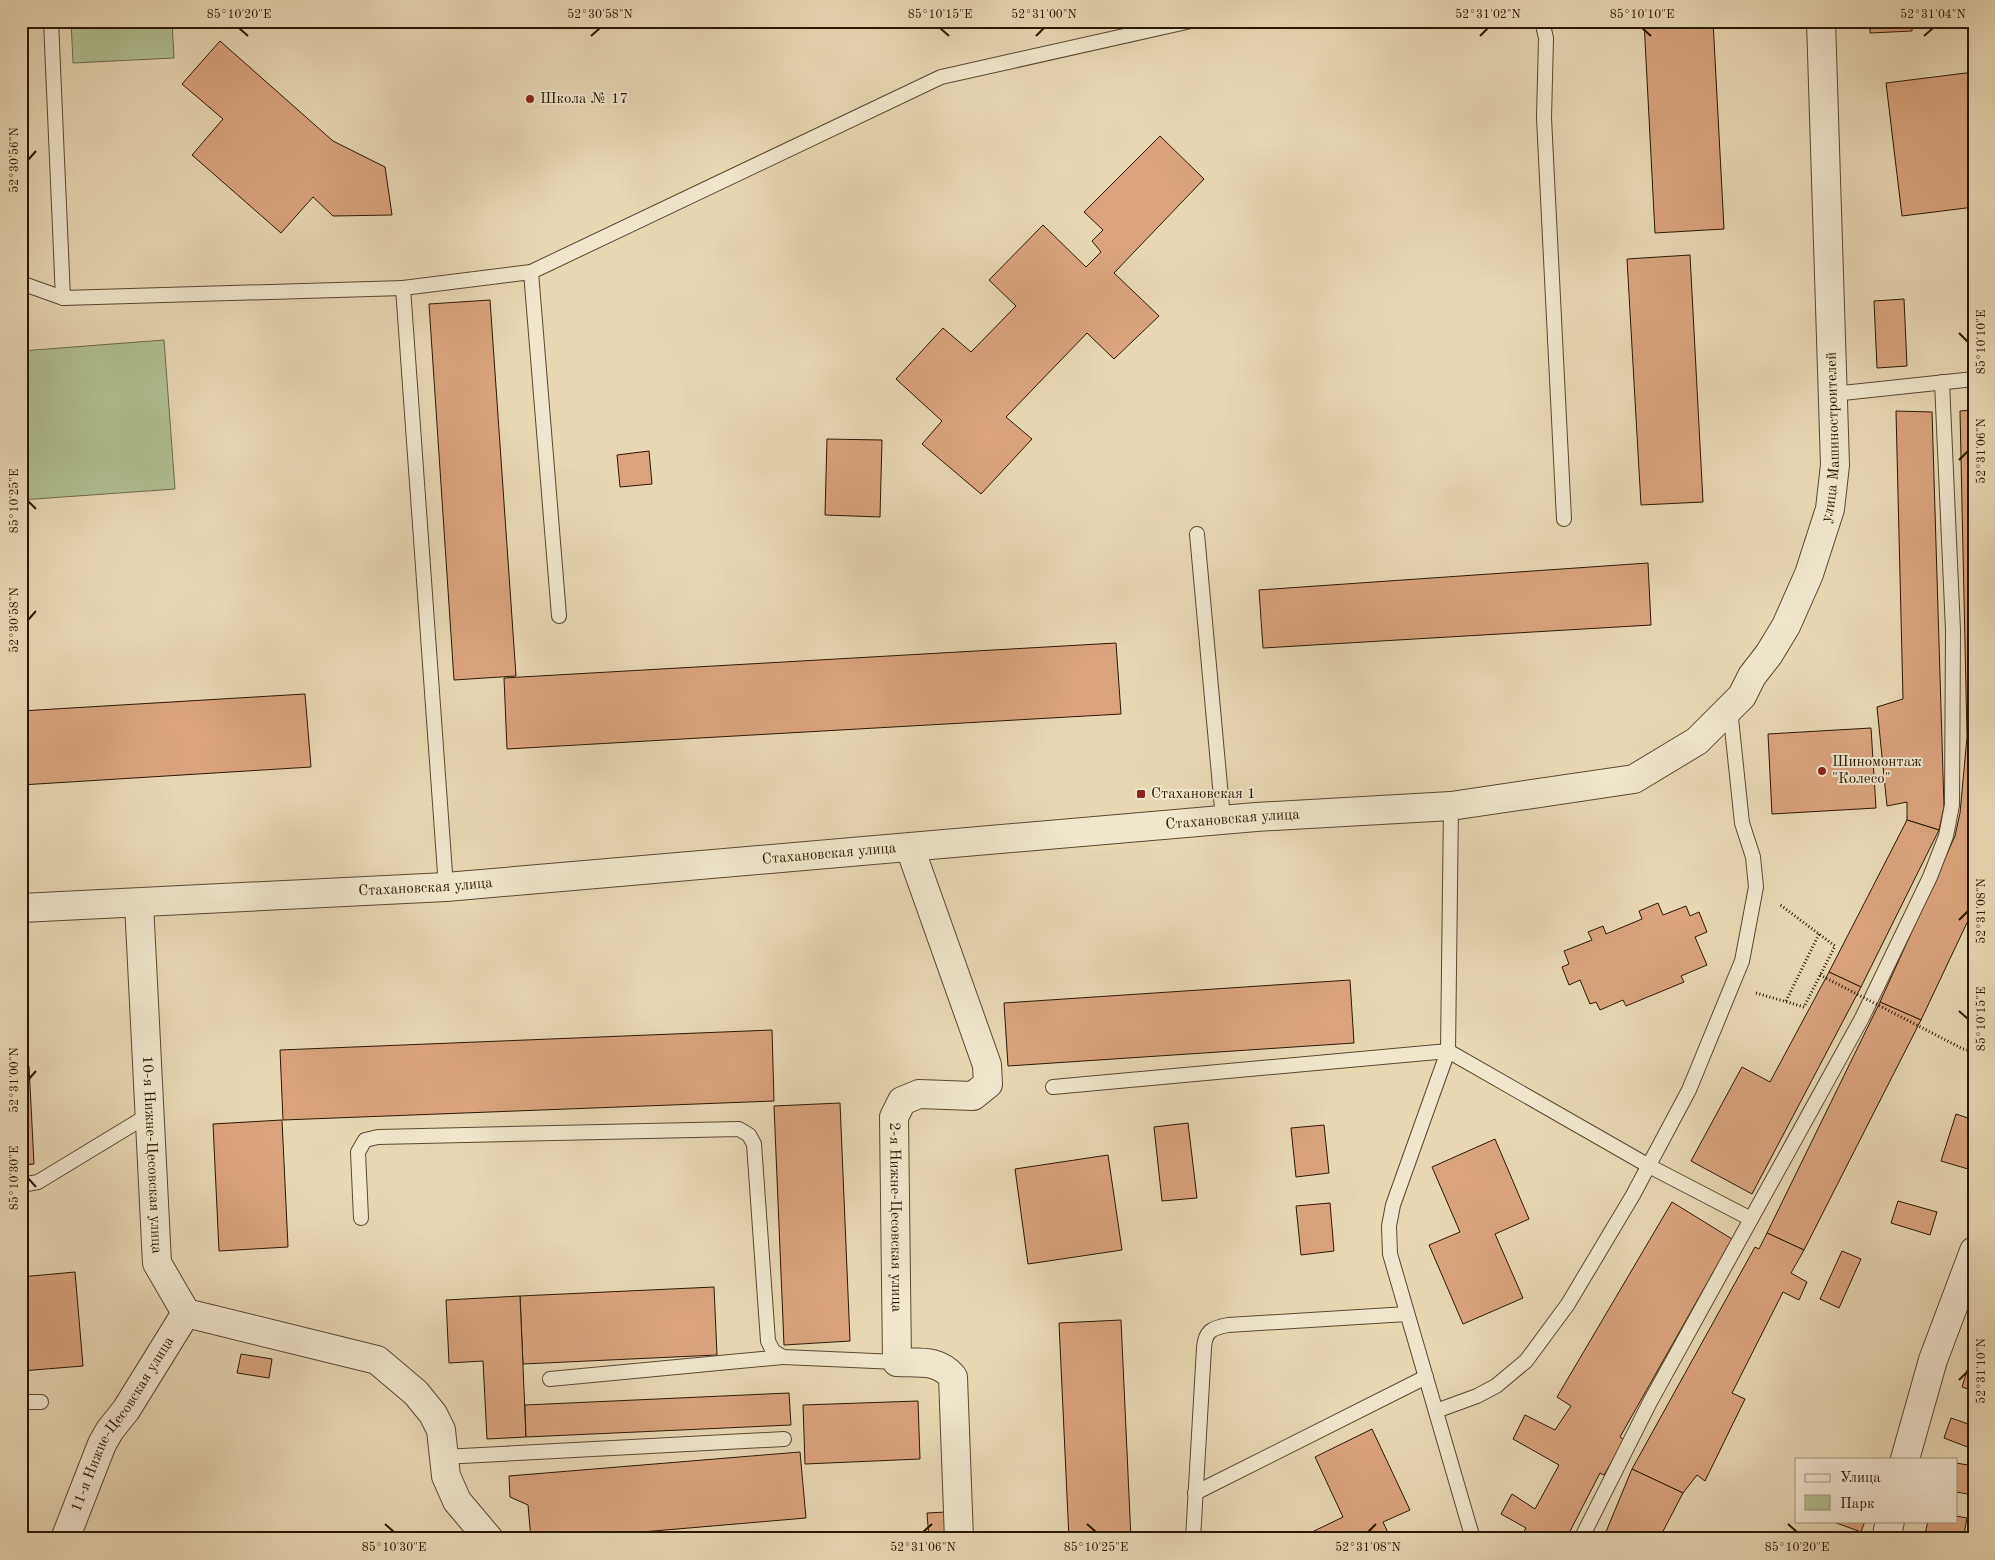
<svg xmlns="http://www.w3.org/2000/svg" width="1995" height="1560" viewBox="0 0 1995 1560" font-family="'Old Standard TT',serif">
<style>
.green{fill:#b0c090;stroke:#6d6c4a}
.building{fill:#daa37c;stroke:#2a1803}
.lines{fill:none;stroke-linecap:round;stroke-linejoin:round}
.lane-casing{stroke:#59482f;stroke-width:16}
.street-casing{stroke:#59482f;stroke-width:30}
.path{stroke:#2a1803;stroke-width:3;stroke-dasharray:1 2.5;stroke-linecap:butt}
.lane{stroke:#efe6cd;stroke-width:14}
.street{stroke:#efe6cd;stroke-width:28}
.path-bridge{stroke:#2a1803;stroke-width:3;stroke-dasharray:1 2.5;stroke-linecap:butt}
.ticks{fill:none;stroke:#2a1803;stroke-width:2}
.poi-dot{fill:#8f2418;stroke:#efe6cd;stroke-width:2}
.labels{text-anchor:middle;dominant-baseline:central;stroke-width:4;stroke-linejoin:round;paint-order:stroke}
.poi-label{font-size:15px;fill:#2a1803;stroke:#efe6cd;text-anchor:start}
.street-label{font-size:15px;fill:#2a1803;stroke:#efe6cd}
.neatline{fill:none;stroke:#2a1803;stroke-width:2}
.ticks-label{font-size:12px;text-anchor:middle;fill:#2a1803}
</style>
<rect width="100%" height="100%" fill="#e7d8b2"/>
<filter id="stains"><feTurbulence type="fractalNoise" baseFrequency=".004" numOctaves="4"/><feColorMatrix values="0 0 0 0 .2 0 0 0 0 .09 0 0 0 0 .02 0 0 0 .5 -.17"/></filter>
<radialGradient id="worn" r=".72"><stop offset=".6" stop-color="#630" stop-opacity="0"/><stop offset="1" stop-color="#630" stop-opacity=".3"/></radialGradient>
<g class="green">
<polygon points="71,21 172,21 174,58 73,63"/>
<polygon points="164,340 175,489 21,500 21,351"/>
</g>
<g class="building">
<polygon points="1644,21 1713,21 1724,229 1655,233"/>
<polygon points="1870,21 1912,21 1912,31 1870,33"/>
<polygon points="220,41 333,141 385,167 392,215 333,216 313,197 281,233 192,155 223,119 182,84"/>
<polygon points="1974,72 1974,207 1902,216 1886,83"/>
<polygon points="1160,136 1204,179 1114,273 1159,316 1114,359 1087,333 1006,417 1032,439 981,494 922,444 942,421 896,379 943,328 971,352 1016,306 989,280 1043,225 1086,267 1101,252 1092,241 1103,230 1084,212"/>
<polygon points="1690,255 1703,502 1641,505 1627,259"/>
<polygon points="1904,299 1907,366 1877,368 1874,301"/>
<polygon points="490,300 516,676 454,680 429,304"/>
<polygon points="1974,410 1974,908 1921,1020 1880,1002 1955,836 1960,813 1967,737 1960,411"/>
<polygon points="1896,411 1932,412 1944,807 1939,830 1907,820 1907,802 1887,806 1877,707 1903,699"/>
<polygon points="827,439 882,440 880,517 825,515"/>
<polygon points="649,451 652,484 620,487 617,455"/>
<polygon points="1648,563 1651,625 1263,648 1259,590"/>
<polygon points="1116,643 1121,714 507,749 504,678"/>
<polygon points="305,694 311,767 21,785 21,711"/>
<polygon points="1871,728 1876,808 1772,814 1768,734"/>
<polygon points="1907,820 1939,830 1861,987 1829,972"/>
<polygon points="1658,903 1663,915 1686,906 1690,916 1699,912 1707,932 1695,937 1707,965 1681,976 1684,982 1626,1006 1623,1000 1600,1010 1596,1002 1590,1004 1580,980 1569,985 1562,967 1569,964 1564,951 1592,940 1588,932 1603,926 1606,934 1642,919 1639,911"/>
<polygon points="1829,972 1861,987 1752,1194 1691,1161 1742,1067 1770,1082"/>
<polygon points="1350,980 1354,1043 1008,1066 1004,1003"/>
<polygon points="1880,1002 1921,1020 1804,1250 1767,1233"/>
<polygon points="772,1030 774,1101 283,1120 280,1050"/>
<polygon points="21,1066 29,1066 34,1164 21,1165"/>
<polygon points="840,1103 850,1341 784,1345 774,1106"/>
<polygon points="1956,1114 1974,1120 1974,1152 1968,1169 1941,1161"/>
<polygon points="282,1120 288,1247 219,1251 213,1124"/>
<polygon points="1188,1123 1197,1198 1162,1201 1154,1127"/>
<polygon points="1324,1125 1329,1173 1296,1177 1291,1128"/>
<polygon points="1495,1139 1529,1219 1495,1234 1523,1298 1463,1324 1429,1245 1460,1232 1432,1167"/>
<polygon points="1108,1155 1122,1250 1028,1264 1015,1169"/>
<polygon points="1898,1201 1937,1212 1930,1235 1891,1223"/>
<polygon points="1672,1202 1732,1239 1620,1437 1624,1440 1604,1475 1600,1473 1566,1539 1520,1539 1526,1528 1501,1514 1512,1494 1535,1509 1559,1465 1513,1439 1525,1415 1555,1430 1571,1406 1557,1397"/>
<polygon points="1330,1203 1334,1251 1301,1255 1296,1206"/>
<polygon points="1767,1233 1804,1250 1791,1273 1807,1282 1799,1300 1783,1292 1732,1393 1745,1399 1705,1481 1697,1475 1683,1493 1632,1469 1755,1247 1759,1249"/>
<polygon points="1842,1251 1861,1259 1839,1308 1820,1299"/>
<polygon points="75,1272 83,1366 21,1371 21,1277"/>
<polygon points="714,1287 717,1355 523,1364 520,1296"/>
<polygon points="520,1296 526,1437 487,1439 483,1361 449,1363 446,1300"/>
<polygon points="1121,1320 1131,1539 1069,1539 1059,1323"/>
<polygon points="1973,1351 1974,1351 1974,1391 1962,1387"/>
<polygon points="241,1354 272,1359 269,1378 237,1373"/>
<polygon points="789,1393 791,1425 526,1437 525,1405"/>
<polygon points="918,1401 920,1459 805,1464 803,1405"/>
<polygon points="1951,1418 1974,1426 1974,1457 1968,1455 1970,1448 1944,1438"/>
<polygon points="1372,1429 1410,1510 1383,1522 1391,1539 1316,1539 1312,1532 1343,1517 1315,1457"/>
<polygon points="800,1452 806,1518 560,1539 531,1539 528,1505 510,1497 509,1476"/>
<polygon points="1956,1463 1974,1466 1974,1495 1956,1492"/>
<polygon points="1632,1469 1683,1493 1659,1539 1603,1539"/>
<polygon points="947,1512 949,1539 929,1539 927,1513"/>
<polygon points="1956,1516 1967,1518 1963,1539 1925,1534 1928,1521 1956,1521"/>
<polygon points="1831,1521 1865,1521 1861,1532"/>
</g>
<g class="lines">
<g class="lane-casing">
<g id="lane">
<polyline points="51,21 63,298 403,288 446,887"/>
<polyline points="1542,21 1546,38 1544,118 1564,519"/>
<polyline points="531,272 941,77 1191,21"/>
<polyline points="21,283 63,298"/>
<polyline points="403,288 531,272 559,616"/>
<polyline points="1833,394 1974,379"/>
<polyline points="1197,534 1223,819"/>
<polyline points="1053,1087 1448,1051 1451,806"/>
<polyline points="21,1185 38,1182 150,1114"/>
<polyline points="361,1218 358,1152 365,1140 378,1137 739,1129 749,1135 754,1144 768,1341 773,1351 783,1357 897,1362"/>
<polyline points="550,1379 783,1357"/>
<polyline points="21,1402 41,1402"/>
<polyline points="1436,1411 1477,1396 1496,1386 1526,1361 1568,1304 1633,1195 1689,1090 1742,961 1756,887 1753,857 1742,823 1730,709"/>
<polyline points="443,1457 784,1439"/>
<polyline points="1195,1493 1426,1377"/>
<path d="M1193,1539L1204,1348C1205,1331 1212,1328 1228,1325L1407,1314"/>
<polyline points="1473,1539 1390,1254 1389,1226 1393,1205 1448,1051 1649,1166 1751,1219"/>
<polyline points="1581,1539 1650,1402 1862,1018 1930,877 1946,836 1952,805 1953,630 1942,382"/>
</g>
</g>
<g class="street-casing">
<g id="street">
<path id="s1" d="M910,848L987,1065L988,1084L973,1096L919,1094L902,1101L894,1117L897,1362C919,1363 938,1359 953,1377L959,1539"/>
<path id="s2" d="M139,903L157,1263L186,1313L377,1360L416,1393L433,1414L441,1430L446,1476L457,1501L489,1539"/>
<path id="s3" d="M21,908L446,887L1256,817L1451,806L1634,779L1697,741L1742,696L1752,676L1769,654L1786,626L1809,574L1830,509L1835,465L1821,21"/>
<polyline points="1905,1459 1933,1360 1974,1251"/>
<path id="s4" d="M65,1539L102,1444L110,1430L126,1410L186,1313"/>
<polyline points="1886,1539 1890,1521"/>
</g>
</g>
<g class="path">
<polyline points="1756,993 1804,1007 1835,946 1779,904"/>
<polyline points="1786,1001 1819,934"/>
<polyline points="1963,1049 1974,1051"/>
</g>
<use href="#lane" class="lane"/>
<use href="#street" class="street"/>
<polyline class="path-bridge" points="1820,975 1963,1049"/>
</g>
<path class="ticks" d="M239,28L248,36M940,28L949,36M1642,28L1651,36M591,36L600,28M1036,36L1044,28M1480,36L1488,28M1924,36L1933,28M28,160L36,151M1959,333L1968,342M1959,460L1968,451M28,501L36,509M28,620L36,611M1959,920L1968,911M1959,1011L1968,1019M28,1080L36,1071M28,1178L36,1187M1959,1380L1968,1371M385,1524L394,1532M1087,1524L1096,1532M1788,1524L1797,1532M923,1532L932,1524M1368,1532L1376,1524"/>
<g class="poi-dot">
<circle cx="530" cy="99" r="5"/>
<circle cx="1822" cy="771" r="5"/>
<rect x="1136" y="789" width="10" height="10" rx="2.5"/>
</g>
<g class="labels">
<g class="poi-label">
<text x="540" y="99">Школа № 17</text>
<text x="1832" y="762">Шиномонтаж<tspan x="1832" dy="17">"Колесо"</tspan></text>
<text x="1151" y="794">Стахановская 1</text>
</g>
<g class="street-label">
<text stroke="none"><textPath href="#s3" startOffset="2036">улица Машиностроителей</textPath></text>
<text stroke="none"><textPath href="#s3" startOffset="1215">Стахановская улица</textPath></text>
<text stroke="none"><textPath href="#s3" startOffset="810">Стахановская улица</textPath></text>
<text stroke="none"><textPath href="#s3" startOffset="405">Стахановская улица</textPath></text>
<text stroke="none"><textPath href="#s2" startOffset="252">10-я Нижне-Цесовская улица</textPath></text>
<text stroke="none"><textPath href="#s1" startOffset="459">2-я Нижне-Цесовская улица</textPath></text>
<text stroke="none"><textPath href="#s4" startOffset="129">11-я Нижне-Цесовская улица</textPath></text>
</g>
</g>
<rect width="1995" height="1560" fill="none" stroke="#e7d8b2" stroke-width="55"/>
<rect x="1795" y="1458" width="162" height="65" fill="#efe6cd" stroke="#a0947c"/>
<rect x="1805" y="1474" width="25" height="8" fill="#efe6cd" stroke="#a0947c"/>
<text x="1840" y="1482" font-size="15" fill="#2a1803">Улица</text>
<rect x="1805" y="1495" width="25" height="15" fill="#b0c090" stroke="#a0947c"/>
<text x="1840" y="1508" font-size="15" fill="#2a1803">Парк</text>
<rect x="28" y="28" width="1940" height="1504" class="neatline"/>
<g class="ticks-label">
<text x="239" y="18">85°10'20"E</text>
<text x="600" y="18">52°30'58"N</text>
<text x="940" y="18">85°10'15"E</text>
<text x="1044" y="18">52°31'00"N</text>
<text x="1488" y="18">52°31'02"N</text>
<text x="1642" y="18">85°10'10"E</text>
<text x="1933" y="18">52°31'04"N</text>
<text transform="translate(14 160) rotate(-90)" y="4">52°30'56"N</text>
<text transform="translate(1981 342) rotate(-90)" y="4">85°10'10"E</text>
<text transform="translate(1981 451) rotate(-90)" y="4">52°31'06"N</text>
<text transform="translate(14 501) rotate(-90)" y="4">85°10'25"E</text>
<text transform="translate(14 620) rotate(-90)" y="4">52°30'58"N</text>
<text transform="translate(1981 911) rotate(-90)" y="4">52°31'08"N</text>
<text transform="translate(1981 1019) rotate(-90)" y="4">85°10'15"E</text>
<text transform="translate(14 1080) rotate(-90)" y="4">52°31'00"N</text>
<text transform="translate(14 1178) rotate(-90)" y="4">85°10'30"E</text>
<text transform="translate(1981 1371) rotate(-90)" y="4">52°31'10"N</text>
<text x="394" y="1551">85°10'30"E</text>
<text x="923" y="1551">52°31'06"N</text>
<text x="1096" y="1551">85°10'25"E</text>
<text x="1368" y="1551">52°31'08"N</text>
<text x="1797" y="1551">85°10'20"E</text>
</g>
<rect width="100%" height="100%" filter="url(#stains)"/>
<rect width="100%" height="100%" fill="url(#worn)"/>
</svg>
